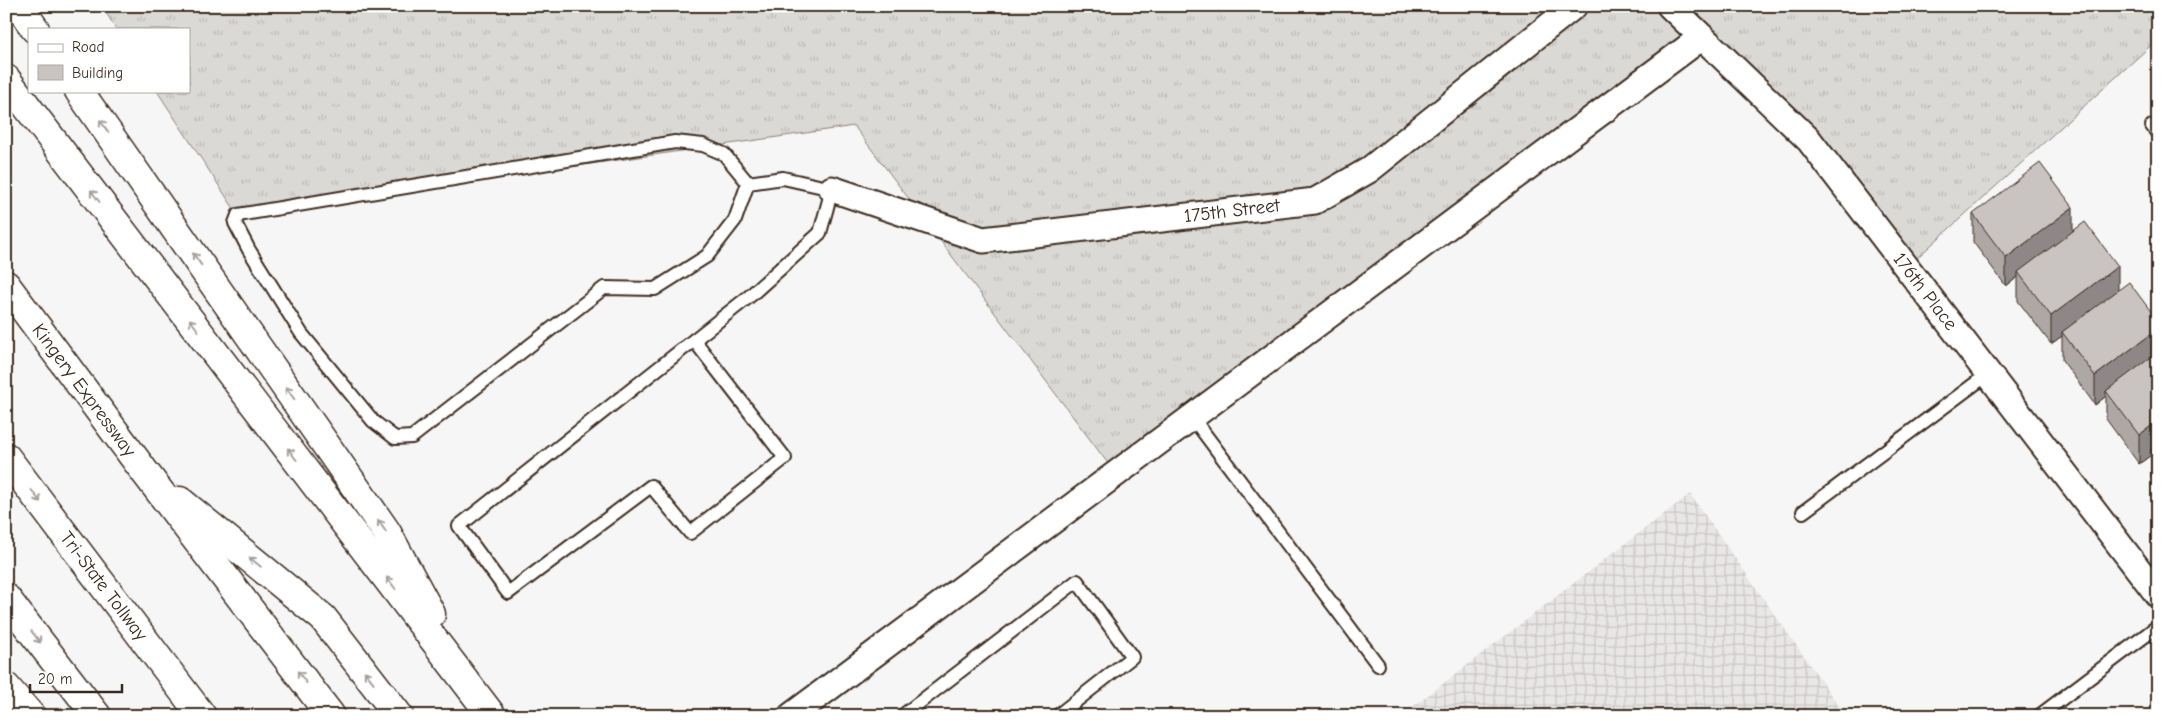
<svg xmlns="http://www.w3.org/2000/svg" width="2164" height="722" viewBox="0 0 2164 722" font-family="'Comic Neue',sans-serif">
<style>
.industrial{fill:url(#industrial-grid)}
.grass{fill:url(#grass-tufts);stroke:#8b827a}
.lines{fill:none;stroke-linecap:round;stroke-linejoin:round}
.lane-casing{stroke:#3b2a1e;stroke-width:16}
.street-casing{stroke:#3b2a1e;stroke-width:29}
.highway-casing{stroke:#3b2a1e;stroke-width:31}
.lane{stroke:#fff;stroke-width:12}
.street{stroke:#fff;stroke-width:25}
.highway{stroke:#fff;stroke-width:28}
.wall{fill:#ada8a6;stroke:#3b2a1e}
.shaded-wall{fill:#8d8887;stroke:#3b2a1e}
.building{fill:#c9c3c1;stroke:#3b2a1e}
.oneway{stroke:#a79f9a}
.labels{text-anchor:middle;dominant-baseline:central;stroke-width:4;stroke-linejoin:round;paint-order:stroke}
.street-label{font-size:19px;fill:#3b2a1e;stroke:#fff}
</style>
<defs>
<pattern id="industrial-grid" width="8" height="8" patternUnits="userSpaceOnUse" patternTransform="scale(1.25)"><rect width="8" height="8" fill="#e9e7e6"/><path d="M0 4h8M4 0v8" fill="none" stroke="#c9c6c5"/></pattern>
<pattern id="grass-tufts" width="24" height="20" patternUnits="userSpaceOnUse" patternTransform="scale(1.25)"><rect width="24" height="20" fill="#dbd9d6"/><path d="M3 7l-1-3M5 7V3M7 7l1-3M15 17l-1-3M17 17v-4M19 17l1-3" fill="none" stroke="#bdbab7"/></pattern>
</defs>
<rect width="100%" height="100%" fill="#f7f6f6"/>
<filter id="ink" filterUnits="userSpaceOnUse"><feTurbulence type="fractalNoise" baseFrequency=".02" numOctaves="2"/><feDisplacementMap in="SourceGraphic" scale="10" xChannelSelector="R" yChannelSelector="G"/><feConvolveMatrix kernelMatrix="1 2 1 2 8 2 1 2 1" color-interpolation-filters="sRGB"/></filter>
<g filter="url(#ink)">
<polygon class="industrial" points="1690,494 1846,716 1401,716"/>
<polygon class="grass" points="102,6 2158,6 2158,39 1907,267 1702,37 1116,474 854,126 238,215 157,91 189,91 189,29 116,29"/>
<g class="lines">
<g class="lane-casing">
<g id="lane">
<polyline points="2152,126 2158,134"/>
<polygon points="675,142 703,145 724,154 748,183 735,220 707,256 655,289 604,288 412,437 395,438 373,421 301,333 249,250 235,223 238,215"/>
<polygon points="694,340 785,458 690,533 651,486 508,593 459,526"/>
<polyline points="694,340 751,295 820,233 832,189 783,178 748,183"/>
<polyline points="1192,417 1378,665"/>
<polyline points="1803,512 1988,374"/>
<polyline points="902,716 1077,581 1132,657 1057,716"/>
<polyline points="2039,716 2158,626"/>
</g>
</g>
<g class="street-casing">
<g id="street">
<path id="s1" d="M1670,6L1809,140L2158,595"/>
<path id="s2" d="M832,189L983,240L1315,201L1369,170L1574,6"/>
<polyline points="791,716 1702,37"/>
</g>
</g>
<g class="highway-casing">
<g id="highway">
<polyline points="19,6 35,29"/>
<polyline points="6,79 492,716"/>
<polyline points="79,91 386,531 431,614"/>
<path id="s3" d="M6,285L144,471L331,716"/>
<path id="s4" d="M6,457L202,716"/>
<polyline points="180,501 323,618 399,716"/>
<polyline points="6,598 97,716"/>
<polyline points="6,687 31,716"/>
</g>
</g>
<use href="#lane" class="lane"/>
<use href="#street" class="street"/>
<use href="#highway" class="highway"/>
</g>
<polygon class="wall" points="1973,214 2073,231 2118,290 2158,321 2158,487 2151,477 2151,455 2139,464 2106,419 2106,396 2095,405 2062,360 2062,336 2051,344 2018,301 2018,277 2006,286 1973,242"/>
<g class="shaded-wall">
<polygon points="2073,207 2073,236 2018,272 2018,277 2006,286 2006,258"/>
<polygon points="2118,266 2118,294 2062,332 2062,336 2051,344 2051,316"/>
<polygon points="2158,329 2158,358 2106,391 2106,396 2095,405 2095,376"/>
<polygon points="2158,421 2158,450 2151,449 2151,455 2139,464 2139,435"/>
</g>
<g class="building">
<polygon points="2040,163 2073,207 2006,258 1973,214"/>
<polygon points="2085,222 2118,266 2051,316 2018,272"/>
<polygon points="2129,282 2158,321 2158,329 2095,376 2062,332"/>
<polygon points="2158,352 2158,421 2139,435 2106,391"/>
<polygon points="2158,444 2158,459 2151,449"/>
</g>
<defs><path id="oneway-shaft" d="M-6 0H5M1.5-3L5.5 0L1.5 3" fill="none" stroke-width="1.6" stroke-linecap="round" stroke-linejoin="round" transform="scale(1.25)"/></defs>
<g class="oneway">
<use href="#oneway-shaft" transform="translate(104 126) rotate(-125)"/>
<use href="#oneway-shaft" transform="translate(95 196) rotate(-127)"/>
<use href="#oneway-shaft" transform="translate(197 259) rotate(-125)"/>
<use href="#oneway-shaft" transform="translate(194 325) rotate(-127)"/>
<use href="#oneway-shaft" transform="translate(290 393) rotate(-125)"/>
<use href="#oneway-shaft" transform="translate(292 454) rotate(-127)"/>
<use href="#oneway-shaft" transform="translate(36 496) rotate(53)"/>
<use href="#oneway-shaft" transform="translate(382 526) rotate(-124)"/>
<use href="#oneway-shaft" transform="translate(255 562) rotate(-141)"/>
<use href="#oneway-shaft" transform="translate(391 583) rotate(-127)"/>
<use href="#oneway-shaft" transform="translate(36 637) rotate(52)"/>
<use href="#oneway-shaft" transform="translate(302 677) rotate(-127)"/>
<use href="#oneway-shaft" transform="translate(369 677) rotate(-128)"/>
</g>
</g>
<g class="labels">
<g class="street-label">
<text stroke="none"><textPath href="#s2" startOffset="410">175th Street</textPath></text>
<text stroke="none"><textPath href="#s1" startOffset="384">176th Place</textPath></text>
<text stroke="none"><textPath href="#s3" startOffset="131">Kingery Expressway</textPath></text>
<text stroke="none"><textPath href="#s4" startOffset="162">Tri-State Tollway</textPath></text>
</g>
</g>
<rect width="2164" height="722" fill="none" stroke="#fff" stroke-width="25"/>
<rect x="12" y="12" width="2139" height="697" fill="none" stroke="#3b2a1e" stroke-width="2" filter="url(#ink)"/>
<rect x="28" y="28" width="162" height="65" fill="#ffffff" stroke="#b1aaa5"/>
<rect x="38" y="44" width="25" height="8" fill="#ffffff" stroke="#b1aaa5"/>
<text x="72" y="52" font-size="15" fill="#3b2a1e">Road</text>
<rect x="38" y="65" width="25" height="15" fill="#c9c3c1" stroke="#b1aaa5"/>
<text x="72" y="78" font-size="15" fill="#3b2a1e">Building</text>
<path d="M30 684v8h92v-8" fill="none" stroke="#3b2a1e" stroke-width="2.5"/>
<text x="38" y="684" font-size="15" fill="#3b2a1e" stroke="#ffffff" stroke-width="4" paint-order="stroke">20 m</text>
</svg>
